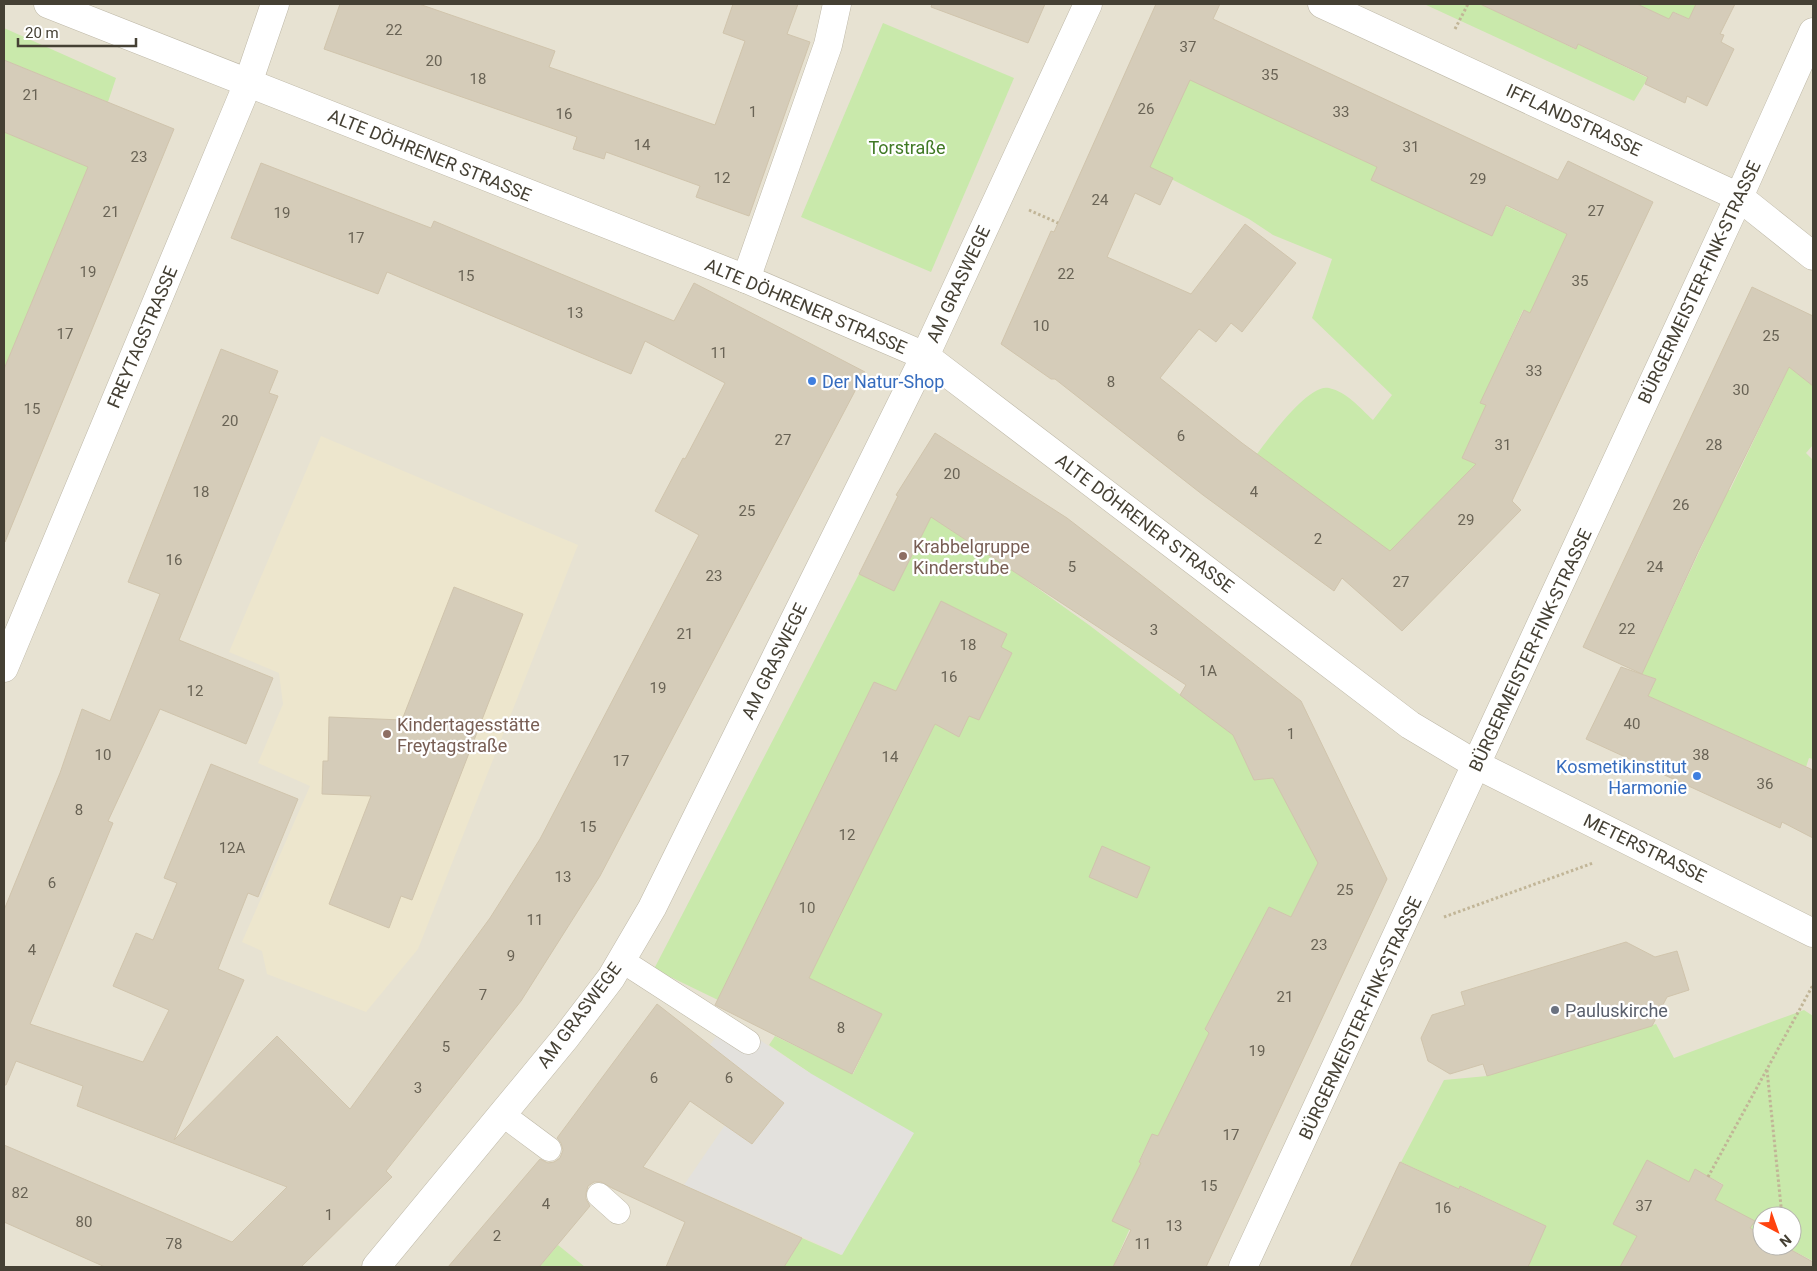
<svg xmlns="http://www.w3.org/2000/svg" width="1817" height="1271" viewBox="0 0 1817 1271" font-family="Roboto,sans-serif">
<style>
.residential{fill:#e7e2d2;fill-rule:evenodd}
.education{fill:#ede6cd}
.green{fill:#c9e9ab}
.parking{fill:#e3e1dd}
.building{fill:#d5ccb9;stroke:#d0c4ac;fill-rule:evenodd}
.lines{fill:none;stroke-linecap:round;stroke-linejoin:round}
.lane-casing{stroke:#beb8a7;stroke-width:25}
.street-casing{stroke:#beb8a7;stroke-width:29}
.path{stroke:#c1b597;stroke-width:3;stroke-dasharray:2.5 2.5;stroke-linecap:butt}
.lane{stroke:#fff;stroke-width:24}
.street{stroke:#fff;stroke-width:28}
.shop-dot{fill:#3f7fe0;stroke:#fff;stroke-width:2}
.education-dot{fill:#8d6e63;stroke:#fff;stroke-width:2}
.worship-dot{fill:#6b7280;stroke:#fff;stroke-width:2}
.labels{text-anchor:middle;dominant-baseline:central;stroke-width:4.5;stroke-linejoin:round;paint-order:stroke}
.number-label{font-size:15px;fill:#696355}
.street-label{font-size:18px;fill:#454034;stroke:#fff}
.park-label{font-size:18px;fill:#407925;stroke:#fff}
.shop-label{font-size:18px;fill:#366cbe;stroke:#fff;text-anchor:start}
.education-label{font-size:18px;fill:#785e54;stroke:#fff;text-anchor:start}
.worship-label{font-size:18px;fill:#5b616d;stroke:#fff;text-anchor:start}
</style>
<rect width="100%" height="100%" fill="#f3efe4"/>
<path class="residential" d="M4,4H1813V1267H4ZM1762,1216H1792V1246H1762Z"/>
<polygon class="education" points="321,436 578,545 418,949 366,1012 267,974 262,951 242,942 310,786 258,763 283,704 279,673 229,652"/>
<g class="green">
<polygon points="1424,4 1480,4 1575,49 1578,44 1648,78 1634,101"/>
<polygon points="1637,4 1696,4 1689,19 1674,12 1669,19"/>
<polygon points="883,23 1014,78 931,272 801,217"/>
<polygon points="4,28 116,78 108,102 4,60"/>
<path d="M1191,67L1317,139L1377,167L1492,236L1506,206L1567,234L1530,313L1523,310L1481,402L1486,405L1462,458L1476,464L1394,555L1257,454C1269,438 1309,383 1329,388C1347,392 1360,408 1373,420L1392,395L1312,318L1332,259L1273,235L1249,219L1146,166C1168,136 1180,102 1191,67Z"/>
<polygon points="4,132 88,167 4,369"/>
<polygon points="1789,367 1813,386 1813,445 1806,453 1813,460 1813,759 1809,758 1806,767 1648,696 1656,679 1642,674 1707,535 1722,487 1730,490"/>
<polygon points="931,517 1022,577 1089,625 1233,735 1254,780 1273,778 1318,863 1291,917 1269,907 1205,1029 1209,1033 1158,1136 1152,1134 1139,1161 1155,1171 1113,1267 784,1267 802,1238 841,1255 810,1073 769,1045 775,1036 853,1074 882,1014 809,978 935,724 959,736 969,716 979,720 1012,653 1001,647 1007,634 941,601 896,691 874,682 718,1000 654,969 859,574 894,591"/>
<polygon points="1804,1010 1813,1016 1813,1261 1784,1246 1792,1246 1792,1216 1762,1216 1762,1235 1750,1228 1754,1222 1715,1200 1723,1184 1695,1170 1689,1182 1647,1160 1613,1224 1637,1236 1620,1267 1528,1267 1546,1226 1461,1186 1459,1189 1401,1162 1444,1080 1487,1076 1656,1024 1674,1058"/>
<polygon points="558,1245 585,1267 539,1267"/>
</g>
<polygon class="parking" points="728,1019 810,1073 914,1133 842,1255 775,1224 684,1185 725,1125 752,1144 784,1103 710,1045"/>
<g class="building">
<polygon points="340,4 419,4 555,51 549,67 715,125 745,41 723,33 733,4 798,4 787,34 810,42 749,216 696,197 700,186 606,152 604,159 573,149 577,137 324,49"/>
<polygon points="932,4 1045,4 1028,43 931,7"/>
<path d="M1156,4H1220L1213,19L1558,180L1568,161L1653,202L1512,501L1521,510L1402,631L1342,578L1334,591L1203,495L1055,379H1051L1001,344L1051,231L1054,232ZM1190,80L1377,167L1371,180L1492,236L1506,205L1567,234L1530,313L1524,310L1480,403L1486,405L1462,458L1476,464L1390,551L1242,443L1160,378L1199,329L1216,342L1231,323L1242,332L1296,263L1245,224L1191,294L1107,257L1135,193L1160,205L1173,178L1150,167Z"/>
<polygon points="1480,4 1637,4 1669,19 1673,12 1689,19 1696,4 1735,4 1720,34 1724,35 1721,42 1734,49 1707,106 1687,96 1685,103 1645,84 1648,77 1578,44 1576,49"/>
<polygon points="4,60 174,129 5,542 4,369 88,167 4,132"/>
<polygon points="261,163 431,228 434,221 674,321 694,283 865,372 600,876 521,1001 386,1171 392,1177 301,1267 105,1267 4,1222 4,1145 232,1242 287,1187 77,1106 83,1086 16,1061 6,1085 4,1085 4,910 60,773 82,709 110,721 160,594 128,582 221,349 278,371 269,393 278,396 179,640 273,678 246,744 160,709 108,821 113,823 30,1024 143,1062 169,1010 113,986 136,933 153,940 177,883 164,878 211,764 298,799 258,897 248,893 218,969 244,980 174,1140 277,1036 350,1109 490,918 540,839 699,535 655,511 683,458 685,459 725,383 645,341 631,374 387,272 378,294 231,238"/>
<polygon points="1752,287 1813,316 1813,386 1789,367 1698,552 1642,674 1583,647"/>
<polygon points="935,433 1067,518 1141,575 1301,701 1387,879 1206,1267 1113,1267 1131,1230 1112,1221 1141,1163 1139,1162 1152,1134 1158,1136 1209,1033 1205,1029 1269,907 1291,917 1318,863 1273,778 1254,780 1233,735 1180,695 1186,685 931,517 894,591 859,574 898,496 896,495"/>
<polygon points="454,587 523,614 412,900 401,896 389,928 329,904 371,796 322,794 323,761 328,761 329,717 402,720"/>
<polygon points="941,601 1007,634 1001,647 1012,653 979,720 969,716 959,737 935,724 809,978 882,1014 852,1074 715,1005 874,682 896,691"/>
<polygon points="1621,667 1656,679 1648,696 1813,770 1813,838 1782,822 1780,828 1586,739"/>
<polygon points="1102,846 1150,867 1137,898 1089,877"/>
<polygon points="1626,942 1655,957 1677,951 1689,990 1667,997 1652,1026 1487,1076 1483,1064 1450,1074 1428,1061 1421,1038 1432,1015 1465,1005 1461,992"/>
<polygon points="657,1004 784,1103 752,1144 690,1101 643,1167 802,1238 784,1267 666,1267 685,1222 612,1188 601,1182 594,1182 588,1186 586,1193 586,1199 590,1206 539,1267 448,1267 540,1159 548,1163 554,1162 560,1158 563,1150 561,1143 557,1138"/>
<polygon points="1647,1160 1689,1182 1695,1169 1723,1185 1715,1200 1755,1221 1750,1228 1762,1235 1762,1246 1784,1246 1813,1262 1813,1267 1620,1267 1637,1236 1613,1224"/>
<polygon points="1400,1162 1459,1189 1460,1186 1546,1226 1528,1267 1350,1267"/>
</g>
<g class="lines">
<g class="lane-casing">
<g id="lane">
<polyline points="621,960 748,1042"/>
<polyline points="502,1114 549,1149"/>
<polyline points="599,1195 618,1212"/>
</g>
</g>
<g class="street-casing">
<g id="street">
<polyline points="48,4 746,279 925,356 1410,725 1477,765 1813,933"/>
<polyline points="1322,4 1739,197 1813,256"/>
<polyline points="746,279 828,45 837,4"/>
<polyline points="4,668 248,83 275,4"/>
<polyline points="376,1267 566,1037 611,978 652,908 925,356 1088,4"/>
<polyline points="1243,1267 1739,197 1813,32"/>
</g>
</g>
<g class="path">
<polyline points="1455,29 1468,4"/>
<polyline points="1029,210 1058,223"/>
<polyline points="1444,917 1593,863"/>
<polyline points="1767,1070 1782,1216"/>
<polyline points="1708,1177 1813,985"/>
<polyline points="1785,1246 1786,1247"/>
</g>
<use href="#lane" class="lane"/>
<use href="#street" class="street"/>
</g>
<g class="shop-dot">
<circle cx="812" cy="381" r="5"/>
<circle cx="1697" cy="776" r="5"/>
</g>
<g class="education-dot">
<circle cx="903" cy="556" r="5"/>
<circle cx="387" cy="734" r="5"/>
</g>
<circle class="worship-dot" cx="1555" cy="1010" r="5"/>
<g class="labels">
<g class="number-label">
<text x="394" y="30">22</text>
<text x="1188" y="47">37</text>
<text x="434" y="61">20</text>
<text x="1270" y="75">35</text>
<text x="478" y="79">18</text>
<text x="31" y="95">21</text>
<text x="1146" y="109">26</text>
<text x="753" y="112">1</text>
<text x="1341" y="112">33</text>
<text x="564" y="114">16</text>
<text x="642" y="145">14</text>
<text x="1411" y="147">31</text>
<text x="139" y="157">23</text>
<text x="722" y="178">12</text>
<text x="1478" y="179">29</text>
<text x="1100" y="200">24</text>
<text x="1596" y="211">27</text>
<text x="111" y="212">21</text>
<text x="282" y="213">19</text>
<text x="356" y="238">17</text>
<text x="88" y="272">19</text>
<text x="1066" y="274">22</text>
<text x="466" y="276">15</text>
<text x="1580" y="281">35</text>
<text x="575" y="313">13</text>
<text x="1041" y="326">10</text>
<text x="65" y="334">17</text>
<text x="1771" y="336">25</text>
<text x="719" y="353">11</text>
<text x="1534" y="371">33</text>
<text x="1111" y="382">8</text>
<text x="1741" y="390">30</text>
<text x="32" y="409">15</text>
<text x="230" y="421">20</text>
<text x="1181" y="436">6</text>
<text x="783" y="440">27</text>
<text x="1503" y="445">31</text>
<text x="1714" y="445">28</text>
<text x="952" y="474">20</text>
<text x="201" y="492">18</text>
<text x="1254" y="492">4</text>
<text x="1681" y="505">26</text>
<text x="747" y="511">25</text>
<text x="1466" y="520">29</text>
<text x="1318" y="539">2</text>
<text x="174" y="560">16</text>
<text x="1072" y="567">5</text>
<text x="1655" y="567">24</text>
<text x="714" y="576">23</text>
<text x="1401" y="582">27</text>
<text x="1627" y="629">22</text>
<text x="1154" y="630">3</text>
<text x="685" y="634">21</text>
<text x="968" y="645">18</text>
<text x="1208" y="671">1A</text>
<text x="949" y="677">16</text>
<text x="658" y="688">19</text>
<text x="195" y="691">12</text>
<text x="1632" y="724">40</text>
<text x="1291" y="734">1</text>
<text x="103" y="755">10</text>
<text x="1701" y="755">38</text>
<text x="890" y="757">14</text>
<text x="621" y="761">17</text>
<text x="1765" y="784">36</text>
<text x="79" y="810">8</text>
<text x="588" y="827">15</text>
<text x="847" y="835">12</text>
<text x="232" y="848">12A</text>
<text x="563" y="877">13</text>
<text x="52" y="883">6</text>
<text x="1345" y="890">25</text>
<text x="807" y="908">10</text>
<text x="535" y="920">11</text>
<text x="1319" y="945">23</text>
<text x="32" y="950">4</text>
<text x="511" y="956">9</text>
<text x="483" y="995">7</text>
<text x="1285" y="997">21</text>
<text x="841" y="1028">8</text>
<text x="446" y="1047">5</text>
<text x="1257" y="1051">19</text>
<text x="654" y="1078">6</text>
<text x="729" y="1078">6</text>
<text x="418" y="1088">3</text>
<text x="1231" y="1135">17</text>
<text x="1209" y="1186">15</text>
<text x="20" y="1193">82</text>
<text x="546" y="1204">4</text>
<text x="1644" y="1206">37</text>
<text x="1443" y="1208">16</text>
<text x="329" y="1215">1</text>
<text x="84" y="1222">80</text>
<text x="1174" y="1226">13</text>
<text x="497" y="1236">2</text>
<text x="174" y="1244">78</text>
<text x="1143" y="1244">11</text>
</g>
<g class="street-label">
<text transform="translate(1574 120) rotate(25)">IFFLANDSTRASSE</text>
<text transform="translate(430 155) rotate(22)">ALTE DÖHRENER STRASSE</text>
<text transform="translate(1699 282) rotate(-65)">BÜRGERMEISTER-FINK-STRASSE</text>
<text transform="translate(958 284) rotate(-65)">AM GRASWEGE</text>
<text transform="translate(806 306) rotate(23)">ALTE DÖHRENER STRASSE</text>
<text transform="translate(142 337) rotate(-67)">FREYTAGSTRASSE</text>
<text transform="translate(1145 523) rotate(37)">ALTE DÖHRENER STRASSE</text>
<text transform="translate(1530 650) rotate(-65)">BÜRGERMEISTER-FINK-STRASSE</text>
<text transform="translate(774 661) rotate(-64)">AM GRASWEGE</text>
<text transform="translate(1645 848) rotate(26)">METERSTRASSE</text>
<text transform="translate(579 1015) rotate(-53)">AM GRASWEGE</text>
<text transform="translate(1360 1018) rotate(-65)">BÜRGERMEISTER-FINK-STRASSE</text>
</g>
<g class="park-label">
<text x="907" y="147">Torstraße</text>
</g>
<g class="shop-label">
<text x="822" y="381">Der Natur-Shop</text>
<text x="1687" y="766" text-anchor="end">Kosmetikinstitut<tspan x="1687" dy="21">Harmonie</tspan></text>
</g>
<g class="education-label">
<text x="913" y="546">Krabbelgruppe<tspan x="913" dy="21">Kinderstube</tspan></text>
<text x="397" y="724">Kindertagesstätte<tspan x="397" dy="21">Freytagstraße</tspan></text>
</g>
<g class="worship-label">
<text x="1565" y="1010">Pauluskirche</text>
</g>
</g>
<rect width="1817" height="1271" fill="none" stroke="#454034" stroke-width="10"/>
<g transform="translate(1777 1231) rotate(139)"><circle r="24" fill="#ffffff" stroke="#b5b3ae"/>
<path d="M0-4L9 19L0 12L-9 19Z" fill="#ff430f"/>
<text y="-8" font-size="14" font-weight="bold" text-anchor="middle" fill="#454034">N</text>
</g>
<path d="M18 38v8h118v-8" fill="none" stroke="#454034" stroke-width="2.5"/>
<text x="25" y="38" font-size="15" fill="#454034" stroke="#ffffff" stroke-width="4" paint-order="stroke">20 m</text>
</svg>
